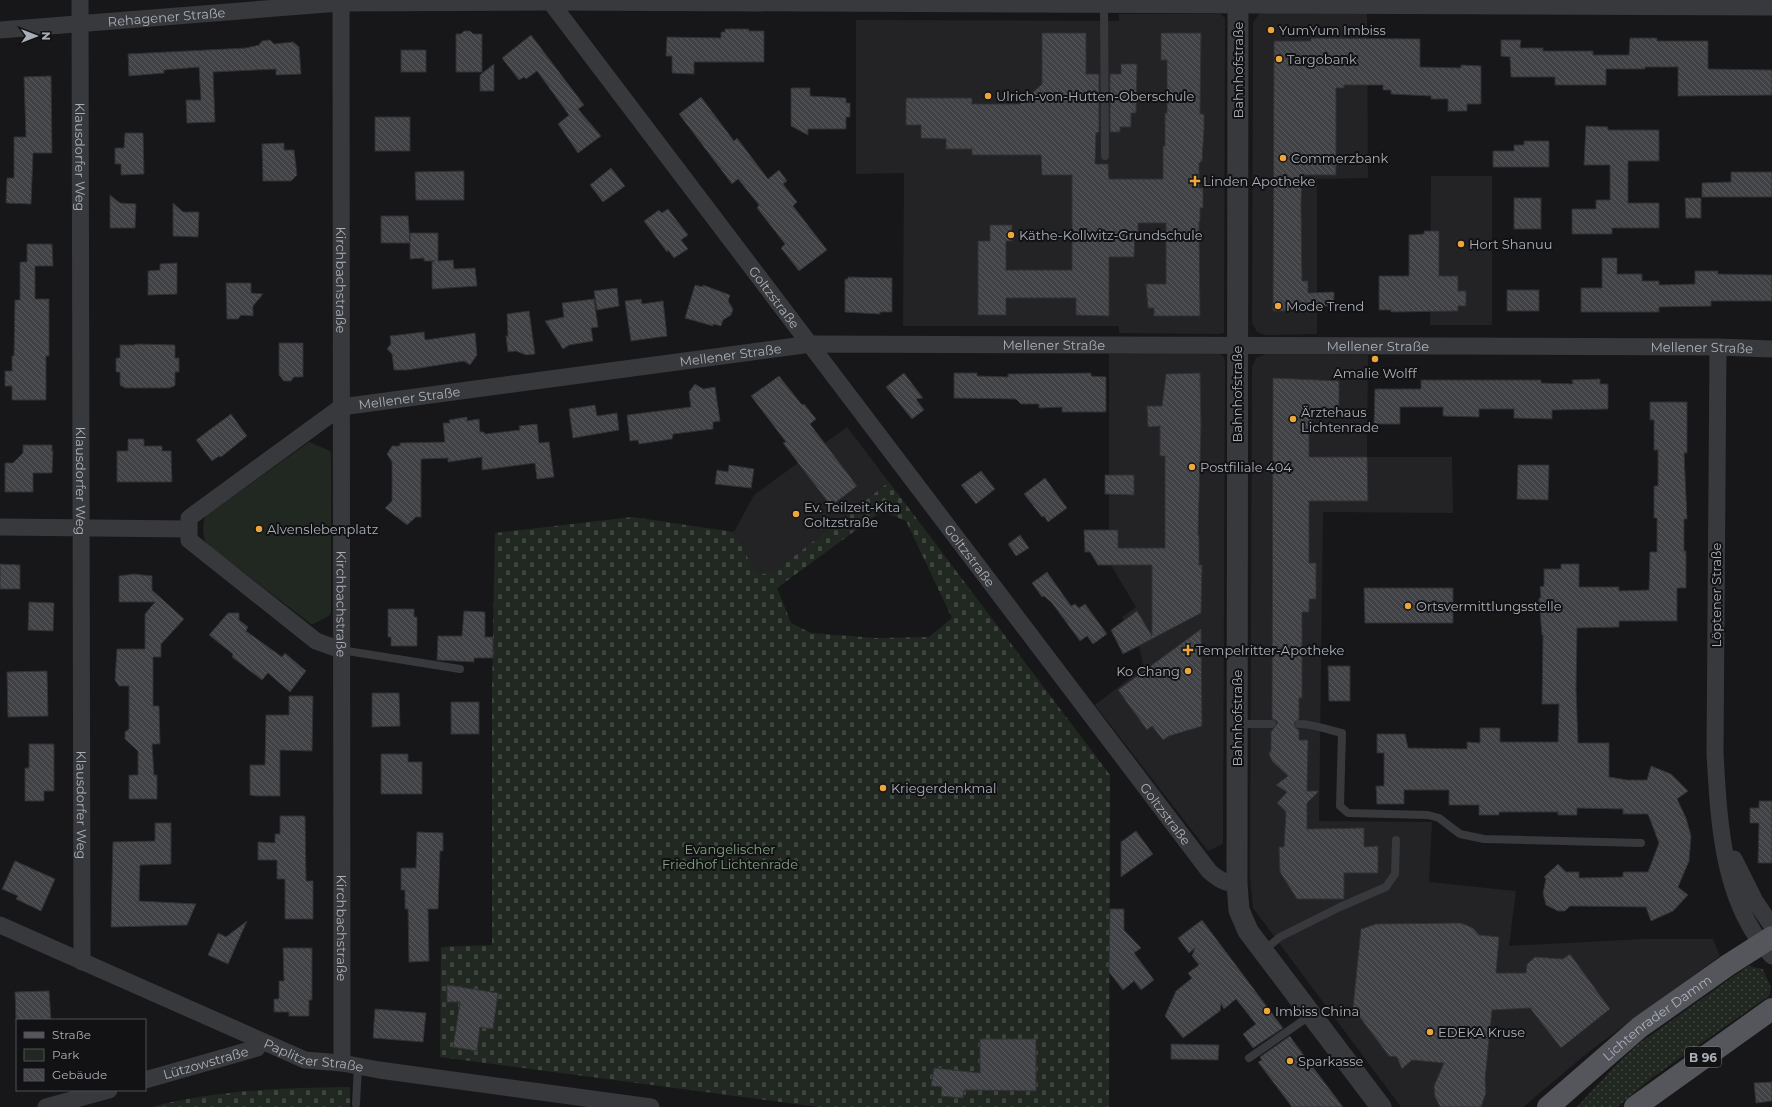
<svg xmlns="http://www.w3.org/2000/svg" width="1772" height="1107" viewBox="0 0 1772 1107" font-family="Montserrat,sans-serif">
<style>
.built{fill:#232326}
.grass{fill:url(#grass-dots)}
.cemetery{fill:url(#cemetery-stones);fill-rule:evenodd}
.green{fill:#212821}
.building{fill:url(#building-back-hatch);stroke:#313134}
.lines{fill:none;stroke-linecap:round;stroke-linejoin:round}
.service{stroke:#38393d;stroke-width:8}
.minor{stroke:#38393d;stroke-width:17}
.tertiary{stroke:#38393d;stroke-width:21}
.primary{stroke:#54565c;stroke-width:22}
.poi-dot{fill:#eda63a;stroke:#121214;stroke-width:1.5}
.labels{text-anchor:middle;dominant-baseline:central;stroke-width:4;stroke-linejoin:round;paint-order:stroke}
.shield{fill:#121214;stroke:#7c8087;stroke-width:1}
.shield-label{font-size:12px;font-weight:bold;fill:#a9afb8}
.street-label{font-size:13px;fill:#a9afb8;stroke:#121214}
.poi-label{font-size:13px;fill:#a9afb8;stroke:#121214;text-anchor:start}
.park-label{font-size:13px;fill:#81a381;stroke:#121214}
</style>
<defs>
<pattern id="grass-dots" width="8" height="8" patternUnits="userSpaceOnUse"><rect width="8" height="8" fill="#212821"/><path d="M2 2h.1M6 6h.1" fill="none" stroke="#3e453f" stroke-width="1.8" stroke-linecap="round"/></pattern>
<pattern id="cemetery-stones" width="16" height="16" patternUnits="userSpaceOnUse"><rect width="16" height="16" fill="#212821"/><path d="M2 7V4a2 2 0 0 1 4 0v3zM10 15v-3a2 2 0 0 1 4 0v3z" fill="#3e453f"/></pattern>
<pattern id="building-back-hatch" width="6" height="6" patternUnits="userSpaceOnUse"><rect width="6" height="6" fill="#414246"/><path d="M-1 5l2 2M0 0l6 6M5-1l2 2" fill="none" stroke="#5a5b5f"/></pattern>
</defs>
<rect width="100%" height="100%" fill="#171719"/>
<g class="built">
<polygon points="1264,12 1367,12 1368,178 1317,179 1317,334 1265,335 1257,332 1252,323 1253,23 1258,15"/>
<polygon points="1119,14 1220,14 1225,18 1224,333 1218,334 1119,333 1119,326 903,326 904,173 856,174 856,20 1119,21"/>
<polygon points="1431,176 1492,176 1492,325 1430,325"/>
<polygon points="1219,353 1223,356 1225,360 1223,844 1208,851 1095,705 1144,667 1139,647 1122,617 1136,607 1109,562 1109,354"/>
<polygon points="1266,354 1368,355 1367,457 1452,457 1453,513 1323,512 1319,821 1432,822 1429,882 1516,891 1509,946 1642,939 1713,939 1720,956 1591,1050 1523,1107 1401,1107 1253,908 1250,877 1252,367 1256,358"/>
<polygon points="847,427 889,482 774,572 757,576 734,532 754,495"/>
</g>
<polygon class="grass" points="1748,966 1763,969 1771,988 1769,996 1653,1077 1617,1107 1577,1107 1615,1066 1637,1045"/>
<g class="cemetery">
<path d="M889,482L1110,775L1109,1107H818L440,1057L441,947L492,945V688L495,533L632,517L734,532L757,575L774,572ZM882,511L906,521L952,618L929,637L876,638L811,633L791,623L777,588Z"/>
<path d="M350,1087V1107H151C216,1090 283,1088 350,1087Z"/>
</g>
<path class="green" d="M309,442L330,451L331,455V613L329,616L313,624H311L207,544C202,538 202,522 206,516Z"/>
<g class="building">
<polygon points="725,29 749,29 749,31 764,31 764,62 694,62 694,74 672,73 672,56 666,56 667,37 721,38 721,32 725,32"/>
<polygon points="464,31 470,31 473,34 482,34 482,72 456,72 456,34 461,34"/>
<polygon points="1042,33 1086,33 1086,74 1099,74 1099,132 1096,133 1095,164 1108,164 1109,179 1163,179 1163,146 1165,146 1165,113 1167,113 1167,60 1161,60 1161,33 1201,33 1200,114 1204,114 1204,128 1202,161 1199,163 1199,188 1203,188 1203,208 1200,208 1200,221 1199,222 1200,316 1154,316 1154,308 1148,308 1146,284 1166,284 1166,223 1138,223 1138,235 1135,235 1134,257 1109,257 1109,316 1076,315 1076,298 1006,298 1006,315 978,315 978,241 990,241 990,225 1012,225 1012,241 1006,241 1006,270 1072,270 1072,175 1042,175 1041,155 972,155 972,149 946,149 946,139 921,138 921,125 906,125 906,98 972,98 972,104 1020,104 1042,84"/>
<polygon points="531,35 584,105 578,109 601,136 578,153 558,124 569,115 537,71 526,79 524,77 519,80 502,58"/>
<polygon points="1311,38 1420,39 1420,67 1461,68 1461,65 1481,66 1481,104 1467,104 1467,111 1448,111 1448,99 1431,99 1431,96 1391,94 1391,90 1383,90 1383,85 1344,85 1344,88 1336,88 1336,175 1302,175 1301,203 1302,281 1308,281 1308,293 1334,292 1334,306 1308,306 1308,311 1273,311 1274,41 1311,41"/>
<polygon points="1630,38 1657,38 1657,41 1708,41 1708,69 1772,70 1772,95 1678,96 1678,67 1645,67 1645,69 1606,69 1606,85 1555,85 1555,77 1511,77 1510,57 1501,56 1501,40 1521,40 1520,48 1543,48 1543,51 1593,51 1593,55 1629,55"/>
<polygon points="270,40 274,44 293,42 299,47 301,74 276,75 276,69 213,72 215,122 187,123 186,100 201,100 199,67 164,70 164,73 129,76 128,54 246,48 259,45 262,41"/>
<rect x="401" y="50" width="25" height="22"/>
<polygon points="494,64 494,91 480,91 480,75"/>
<polygon points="1121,64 1137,64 1136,113 1131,113 1131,127 1120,127 1120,132 1110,132 1110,74 1121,74"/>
<polygon points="51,76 52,153 33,153 31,204 6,203 7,178 14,178 14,137 26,137 24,77"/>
<polygon points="791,88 810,88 810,96 846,98 846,103 850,103 850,117 846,117 846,129 808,129 808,135 791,126"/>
<polygon points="701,97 734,141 737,138 768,179 779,170 787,181 783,184 797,202 793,206 827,250 799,271 781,248 785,244 757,208 759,205 738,179 732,184 679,114"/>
<rect x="375" y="117" width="35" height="34"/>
<polygon points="1586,126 1608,127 1608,130 1659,130 1659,161 1628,161 1628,203 1659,203 1659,228 1612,228 1612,234 1572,234 1572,209 1596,209 1596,200 1610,200 1610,165 1584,165"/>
<polygon points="125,133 143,133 144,174 121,175 121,164 115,164 115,148 124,148"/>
<polygon points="1524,141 1549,141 1549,167 1493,167 1493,151 1514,151 1514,145 1524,145"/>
<polygon points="284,143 284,150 294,150 297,175 291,181 263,181 262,144"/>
<polygon points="611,168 625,186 603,202 590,185"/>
<polygon points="464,171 464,200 416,200 415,172"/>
<polygon points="1731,172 1772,172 1772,197 1702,197 1702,183 1731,182"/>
<polygon points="110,195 120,203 136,204 135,228 110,228"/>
<rect x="1514" y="198" width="27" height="31"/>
<polygon points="1685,198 1701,198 1701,218 1686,218"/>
<polygon points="173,203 183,212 199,212 198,237 173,236"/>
<polygon points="668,209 688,235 681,240 688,249 674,258 668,250 667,252 644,221 659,210 662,213"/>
<polygon points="381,216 408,216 410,242 410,233 438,233 438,261 453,260 454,269 475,268 477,286 432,289 432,261 435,261 424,261 424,258 410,259 410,243 381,243"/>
<polygon points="1424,231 1439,231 1439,276 1458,276 1458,291 1466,291 1466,306 1458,306 1458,311 1391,312 1391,310 1379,310 1379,276 1409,276 1409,235 1424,234"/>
<polygon points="27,244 52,244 53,266 35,266 35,299 49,299 49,356 46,356 46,400 12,400 12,386 5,386 5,371 12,371 12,356 14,356 15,300 20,300 20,262 27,262"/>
<polygon points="1602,258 1617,258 1617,274 1642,274 1642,281 1659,281 1659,285 1695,284 1695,271 1718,271 1718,274 1772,275 1772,301 1711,301 1711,306 1659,307 1659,312 1581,312 1581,288 1602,288"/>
<polygon points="177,263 177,294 148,295 148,271 160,270 160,264"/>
<polygon points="848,277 892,278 892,312 880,312 880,314 845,312 845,279 848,279"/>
<polygon points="226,283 251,283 251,293 263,294 253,306 253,316 241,315 238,319 227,319"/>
<polygon points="695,285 703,287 703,285 730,295 728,301 733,309 731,315 723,320 721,326 713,324 713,326 685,318"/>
<polygon points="617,288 619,306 597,310 594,291"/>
<rect x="1507" y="290" width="32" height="21"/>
<polygon points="594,299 598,327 591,328 593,341 569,345 563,349 545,321 564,317 562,303"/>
<polygon points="641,299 642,304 663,301 667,336 631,341 625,301"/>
<polygon points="529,311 535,354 526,355 516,351 508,352 506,336 508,336 507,314"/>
<polygon points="424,332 425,340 475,333 477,355 470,365 464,361 407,370 394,370 392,354 387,349 391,344 390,336"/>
<polygon points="279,343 303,343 303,377 294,377 291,381 284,381 279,375"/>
<polygon points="135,344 175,345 175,358 179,358 179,372 175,372 175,385 173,387 170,387 170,388 125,388 120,385 120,372 116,372 116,358 120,358 120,345 135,345"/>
<polygon points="904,373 923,398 916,399 924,410 912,419 886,387"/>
<polygon points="954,373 977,373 977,376 1008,377 1008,374 1091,373 1091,376 1106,377 1106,412 1062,412 1062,407 1039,408 1039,404 1021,404 1016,399 954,398"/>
<polygon points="1200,373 1201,427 1198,535 1199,535 1199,565 1202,565 1201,613 1123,654 1111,630 1137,611 1152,636 1152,565 1098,565 1090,552 1085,552 1084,530 1118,530 1118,548 1165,548 1165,456 1160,456 1160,426 1148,427 1147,406 1162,406 1166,374"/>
<polygon points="779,376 802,405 804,404 816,419 810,424 857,486 831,506 783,443 786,442 751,396"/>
<polygon points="1273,378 1339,381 1339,413 1312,413 1312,422 1309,426 1309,457 1367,457 1368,501 1309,501 1309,563 1316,563 1316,599 1309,599 1309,612 1302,612 1302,698 1299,698 1299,719 1294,723 1296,728 1299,730 1299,740 1308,740 1307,791 1319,791 1307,803 1307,829 1364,828 1364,847 1378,846 1378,873 1344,873 1344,899 1297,899 1280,872 1279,847 1284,847 1286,812 1277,803 1287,792 1276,785 1288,776 1272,761 1269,754 1271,750 1271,732 1277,724 1277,721 1272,719"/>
<polygon points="1600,379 1600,384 1608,384 1608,409 1552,410 1552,419 1514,418 1514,409 1479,409 1479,417 1443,416 1443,407 1400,407 1400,424 1374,424 1375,389 1421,389 1421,380 1541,380 1541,383 1573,384 1572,380"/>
<polygon points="695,384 703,389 715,387 720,421 713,422 713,429 673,434 672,439 639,444 638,440 630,441 627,415 691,407 689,392"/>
<polygon points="1650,402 1687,402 1687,453 1684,453 1687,519 1684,519 1684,551 1686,551 1686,588 1677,588 1677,621 1619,621 1619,627 1577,628 1576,689 1578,743 1609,743 1609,777 1627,780 1647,780 1651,766 1671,774 1688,791 1677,799 1686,818 1691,836 1689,861 1678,887 1688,895 1673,911 1651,921 1646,907 1570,906 1565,911 1558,911 1546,905 1543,893 1546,879 1544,877 1558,864 1566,872 1579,872 1579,878 1623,877 1623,872 1648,872 1659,843 1648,814 1623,814 1623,809 1577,808 1577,815 1558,815 1558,812 1499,812 1499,815 1479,815 1479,805 1449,805 1449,790 1404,790 1404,804 1377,804 1376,786 1384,786 1384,753 1377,753 1377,734 1405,734 1408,748 1467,749 1467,742 1480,743 1480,728 1500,728 1500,742 1558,742 1559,704 1542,704 1543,635 1542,635 1540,611 1539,611 1539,598 1541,598 1540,587 1544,586 1544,569 1561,569 1561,564 1579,564 1579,587 1619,587 1619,591 1649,590 1650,552 1657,552 1657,518 1654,518 1654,486 1658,486 1658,450 1654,450 1654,420 1650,420"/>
<polygon points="595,405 597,416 617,413 619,430 573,438 569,409"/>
<polygon points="231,414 247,436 221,457 219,456 212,461 196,440"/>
<polygon points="467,417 467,421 479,419 480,432 484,432 485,434 520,430 519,426 537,424 539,443 549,442 554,477 537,479 535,463 482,470 482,457 448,462 448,458 421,459 421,517 416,517 407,525 385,508 392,501 392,462 387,454 392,446 400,446 400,443 445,442 443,423 450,423 449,420"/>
<polygon points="128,439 144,439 144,446 162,446 162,451 171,451 172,482 117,482 117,451 128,451"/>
<polygon points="23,445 52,445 52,451 53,451 52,473 33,473 33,492 5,492 5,463 13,463 23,453"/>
<polygon points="729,465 754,469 751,488 715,484 717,470 728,472"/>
<polygon points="1518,465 1549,465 1548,500 1517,499"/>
<polygon points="981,471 995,489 976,504 961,485"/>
<polygon points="1105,475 1134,475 1134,495 1105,494"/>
<polygon points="1045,478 1067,508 1048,522 1044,516 1042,517 1024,494"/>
<polygon points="1020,535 1029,548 1016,556 1008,544"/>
<polygon points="0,564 20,565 20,589 0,589"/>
<polygon points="1047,572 1071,606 1075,604 1079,608 1085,604 1107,634 1093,644 1087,636 1080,641 1052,603 1044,596 1042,597 1032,583"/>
<polygon points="134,574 152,576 152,590 184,619 161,644 161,657 153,657 153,706 159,706 160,744 152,744 154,775 157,775 157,799 129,799 129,775 138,775 138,751 125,739 125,732 129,729 129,686 119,686 115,680 117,649 145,649 145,614 155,602 119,602 119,576"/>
<polygon points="1364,588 1453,588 1453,623 1365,623"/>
<polygon points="29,602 54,603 53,631 28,630"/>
<polygon points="388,609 414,609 414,617 417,617 417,646 391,646 391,637 388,637"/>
<polygon points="464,611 485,612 485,637 493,637 493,658 474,658 474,662 437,660 438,636 462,636"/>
<polygon points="228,613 239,613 239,620 248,627 246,631 282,657 285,653 306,671 290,692 268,673 262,680 232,657 233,654 209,635"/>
<polygon points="1201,629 1202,726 1169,736 1163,740 1152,726 1147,730 1118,690"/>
<polygon points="1328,666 1350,666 1350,701 1329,701"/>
<polygon points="47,671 48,716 8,717 7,672"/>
<polygon points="372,693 399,693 400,726 372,727"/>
<polygon points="289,696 313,696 312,751 280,750 280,796 256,796 250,795 250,765 265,765 266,715 289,715"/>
<rect x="451" y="702" width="28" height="32"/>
<polygon points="29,744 54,744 54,791 44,791 44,801 25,801 25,768 29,768"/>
<polygon points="381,754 408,754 408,762 422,762 422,794 381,794"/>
<polygon points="1759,801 1772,801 1772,863 1758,863 1759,823 1750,823 1750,808 1759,808"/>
<polygon points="280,816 305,816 306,881 313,881 313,919 285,919 285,879 277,879 277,860 258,860 258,842 275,843 275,834 280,834"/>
<polygon points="155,823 171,823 171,864 140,865 139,901 196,904 187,925 111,927 113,842 155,841"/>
<polygon points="1136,831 1153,854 1121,877 1121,842"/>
<polygon points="417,832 443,833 443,851 440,851 438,909 428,909 429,961 409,962 408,909 405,909 405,890 401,890 401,868 416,868"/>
<polygon points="15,861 55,879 41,911 16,899 18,896 2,889"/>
<polygon points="1110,909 1124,909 1124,930 1141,948 1134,953 1154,980 1141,990 1134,981 1123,990 1109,972"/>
<polygon points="1202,920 1283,1028 1253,1048 1243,1034 1256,1024 1236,999 1224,1009 1221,1004 1220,1011 1183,1038 1165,1016 1176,991 1192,978 1188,973 1199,965 1192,956 1195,948 1189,953 1178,938"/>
<polygon points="247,921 228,964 208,955 218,933 226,937"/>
<polygon points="1461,923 1473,928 1479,935 1499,937 1496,973 1526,973 1527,964 1535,957 1563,959 1570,954 1610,1009 1561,1048 1530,1008 1492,1010 1485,1079 1486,1093 1481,1107 1440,1107 1435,1097 1434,1086 1444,1063 1412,1060 1402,1069 1397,1057 1389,1056 1353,1008 1361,929 1376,924"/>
<polygon points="283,948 312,948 312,1000 309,1000 309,1016 289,1016 289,1012 274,1012 274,999 279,999 279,981 284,981"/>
<polygon points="447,985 498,993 493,1029 480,1027 477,1051 453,1047 460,1002 447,1002"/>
<polygon points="49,991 51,1020 16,1020 15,992"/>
<polygon points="375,1009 426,1013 423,1042 373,1038"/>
<polygon points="1290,1036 1291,1038 1343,1107 1292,1107 1258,1062 1262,1060 1260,1057"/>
<polygon points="980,1039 1036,1039 1036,1091 964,1090 963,1098 941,1096 942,1087 931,1086 934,1068 980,1073"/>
<polygon points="1171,1044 1219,1045 1218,1060 1171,1059"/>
<polygon points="1772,1082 1772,1101 1756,1103 1754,1083"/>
</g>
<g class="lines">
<g class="service">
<polyline points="1104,4 1105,156"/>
<polyline points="341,650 460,669"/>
<polyline points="1238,724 1272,724"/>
<path d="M1299,724C1314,724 1328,730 1342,733L1340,806L1348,813L1428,815L1439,818L1460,834L1484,839L1641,843"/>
<polyline points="1263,951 1280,937 1340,907 1386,887 1395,874 1396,840"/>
<polyline points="1249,1058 1311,1015"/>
<polyline points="356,1104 358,1066"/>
</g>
<g class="minor">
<path id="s1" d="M80,0L82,962"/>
<path id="s2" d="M341,0L342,1063"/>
<path id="s3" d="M549,0L1209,871C1218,879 1224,883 1237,884"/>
<path id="s4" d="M0,30L340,3L550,2L1772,7"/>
<path d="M1718,347L1715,754C1719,822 1722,903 1772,956"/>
<polyline points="0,527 189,529"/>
<path id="s5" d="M341,650L316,641L189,540V518L341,407L811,344L1718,347L1772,349"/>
<polyline points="1734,859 1755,901 1772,926"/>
<path id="s6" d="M0,925L305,1060L342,1063L379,1070L651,1107"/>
<path id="s7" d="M145,1080L257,1048L261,1041"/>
<polyline points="46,1107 109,1090"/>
</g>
<polyline class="tertiary" points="1238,0 1237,884 1239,910 1248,931 1381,1107"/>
<g class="primary">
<path id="s8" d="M1548,1107L1640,1027L1728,965L1772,937"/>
<polyline points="1635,1107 1772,1009"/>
</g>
</g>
<g class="poi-dot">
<circle cx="1271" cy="30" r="4"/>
<circle cx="1279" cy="59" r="4"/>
<circle cx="988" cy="96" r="4"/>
<circle cx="1283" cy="158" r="4"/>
<path d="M1193 175h4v4h4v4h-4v4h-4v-4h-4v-4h4z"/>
<circle cx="1011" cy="235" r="4"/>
<circle cx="1461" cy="244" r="4"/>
<circle cx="1278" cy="306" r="4"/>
<circle cx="1375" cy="359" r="4"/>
<circle cx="1293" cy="419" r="4"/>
<circle cx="1192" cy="467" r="4"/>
<circle cx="796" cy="514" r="4"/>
<circle cx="259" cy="529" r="4"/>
<circle cx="1408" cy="606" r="4"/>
<path d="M1186 644h4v4h4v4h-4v4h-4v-4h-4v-4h4z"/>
<circle cx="1188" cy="671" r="4"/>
<circle cx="883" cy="788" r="4"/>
<circle cx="1267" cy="1011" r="4"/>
<circle cx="1430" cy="1032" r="4"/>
<circle cx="1290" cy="1061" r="4"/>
</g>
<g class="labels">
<rect class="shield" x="1685" y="1047" width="36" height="20" rx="3"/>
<g class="shield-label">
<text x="1703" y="1057">B 96</text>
</g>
<g class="street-label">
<text stroke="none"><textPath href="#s4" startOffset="167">Rehagener Straße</textPath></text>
<text transform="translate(1238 70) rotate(-90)">Bahnhofstraße</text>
<text stroke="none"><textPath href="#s1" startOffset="157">Klausdorfer Weg</textPath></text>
<text stroke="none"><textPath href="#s2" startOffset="280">Kirchbachstraße</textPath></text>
<text stroke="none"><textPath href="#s3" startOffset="373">Goltzstraße</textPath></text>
<text stroke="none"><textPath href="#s5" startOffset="1116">Mellener Straße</textPath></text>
<text stroke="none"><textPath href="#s5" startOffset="1440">Mellener Straße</textPath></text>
<text stroke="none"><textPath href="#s5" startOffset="1764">Mellener Straße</textPath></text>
<text stroke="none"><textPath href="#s5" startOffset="792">Mellener Straße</textPath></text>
<text transform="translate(1237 394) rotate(-90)">Bahnhofstraße</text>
<text stroke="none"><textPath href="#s5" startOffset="468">Mellener Straße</textPath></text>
<text stroke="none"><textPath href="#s1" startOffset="481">Klausdorfer Weg</textPath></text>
<text stroke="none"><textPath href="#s3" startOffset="697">Goltzstraße</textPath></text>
<text transform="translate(1716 595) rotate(-90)">Löptener Straße</text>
<text stroke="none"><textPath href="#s2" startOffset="604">Kirchbachstraße</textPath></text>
<text transform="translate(1237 718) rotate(-90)">Bahnhofstraße</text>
<text stroke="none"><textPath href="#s1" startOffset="805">Klausdorfer Weg</textPath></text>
<text stroke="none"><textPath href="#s3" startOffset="1021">Goltzstraße</textPath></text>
<text stroke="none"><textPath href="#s2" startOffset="928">Kirchbachstraße</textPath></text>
<text stroke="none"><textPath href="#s8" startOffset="141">Lichtenrader Damm</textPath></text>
<text stroke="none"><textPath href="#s6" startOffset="341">Paplitzer Straße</textPath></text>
<text stroke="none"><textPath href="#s7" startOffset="63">Lützowstraße</textPath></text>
</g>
<g class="poi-label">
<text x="1279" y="30">YumYum Imbiss</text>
<text x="1287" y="59">Targobank</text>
<text x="996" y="96">Ulrich-von-Hutten-Oberschule</text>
<text x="1291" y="158">Commerzbank</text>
<text x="1203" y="181">Linden Apotheke</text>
<text x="1019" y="235">Käthe-Kollwitz-Grundschule</text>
<text x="1469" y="244">Hort Shanuu</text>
<text x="1286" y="306">Mode Trend</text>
<text x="1375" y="373" text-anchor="middle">Amalie Wolff</text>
<text x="1301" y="412">Ärztehaus<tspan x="1301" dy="15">Lichtenrade</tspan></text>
<text x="1200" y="467">Postfiliale 404</text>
<text x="804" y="507">Ev. Teilzeit-Kita<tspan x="804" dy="15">Goltzstraße</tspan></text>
<text x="267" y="529">Alvenslebenplatz</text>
<text x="1416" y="606">Ortsvermittlungsstelle</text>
<text x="1196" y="650">Tempelritter-Apotheke</text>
<text x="1180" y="671" text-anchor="end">Ko Chang</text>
<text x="891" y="788">Kriegerdenkmal</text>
<text x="1275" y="1011">Imbiss China</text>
<text x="1438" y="1032">EDEKA Kruse</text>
<text x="1298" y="1061">Sparkasse</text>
</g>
<g class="park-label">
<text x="730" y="849">Evangelischer<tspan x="730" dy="15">Friedhof Lichtenrade</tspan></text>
</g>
</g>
<rect x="16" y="1019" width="130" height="72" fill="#121214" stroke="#4e5156"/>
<rect x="24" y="1032" width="20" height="6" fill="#54565c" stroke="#4e5156"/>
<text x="52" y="1039" font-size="12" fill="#a9afb8">Straße</text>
<rect x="24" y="1049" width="20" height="12" fill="#212821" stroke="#4e5156"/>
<text x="52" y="1059" font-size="12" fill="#a9afb8">Park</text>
<rect x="24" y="1069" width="20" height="12" fill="url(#building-back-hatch)" stroke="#4e5156"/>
<text x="52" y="1079" font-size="12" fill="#a9afb8">Gebäude</text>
<g transform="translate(36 36) rotate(90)" stroke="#121214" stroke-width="3" paint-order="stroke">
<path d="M0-3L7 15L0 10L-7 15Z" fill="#a9afb8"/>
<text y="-6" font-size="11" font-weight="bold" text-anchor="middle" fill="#a9afb8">N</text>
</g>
</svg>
